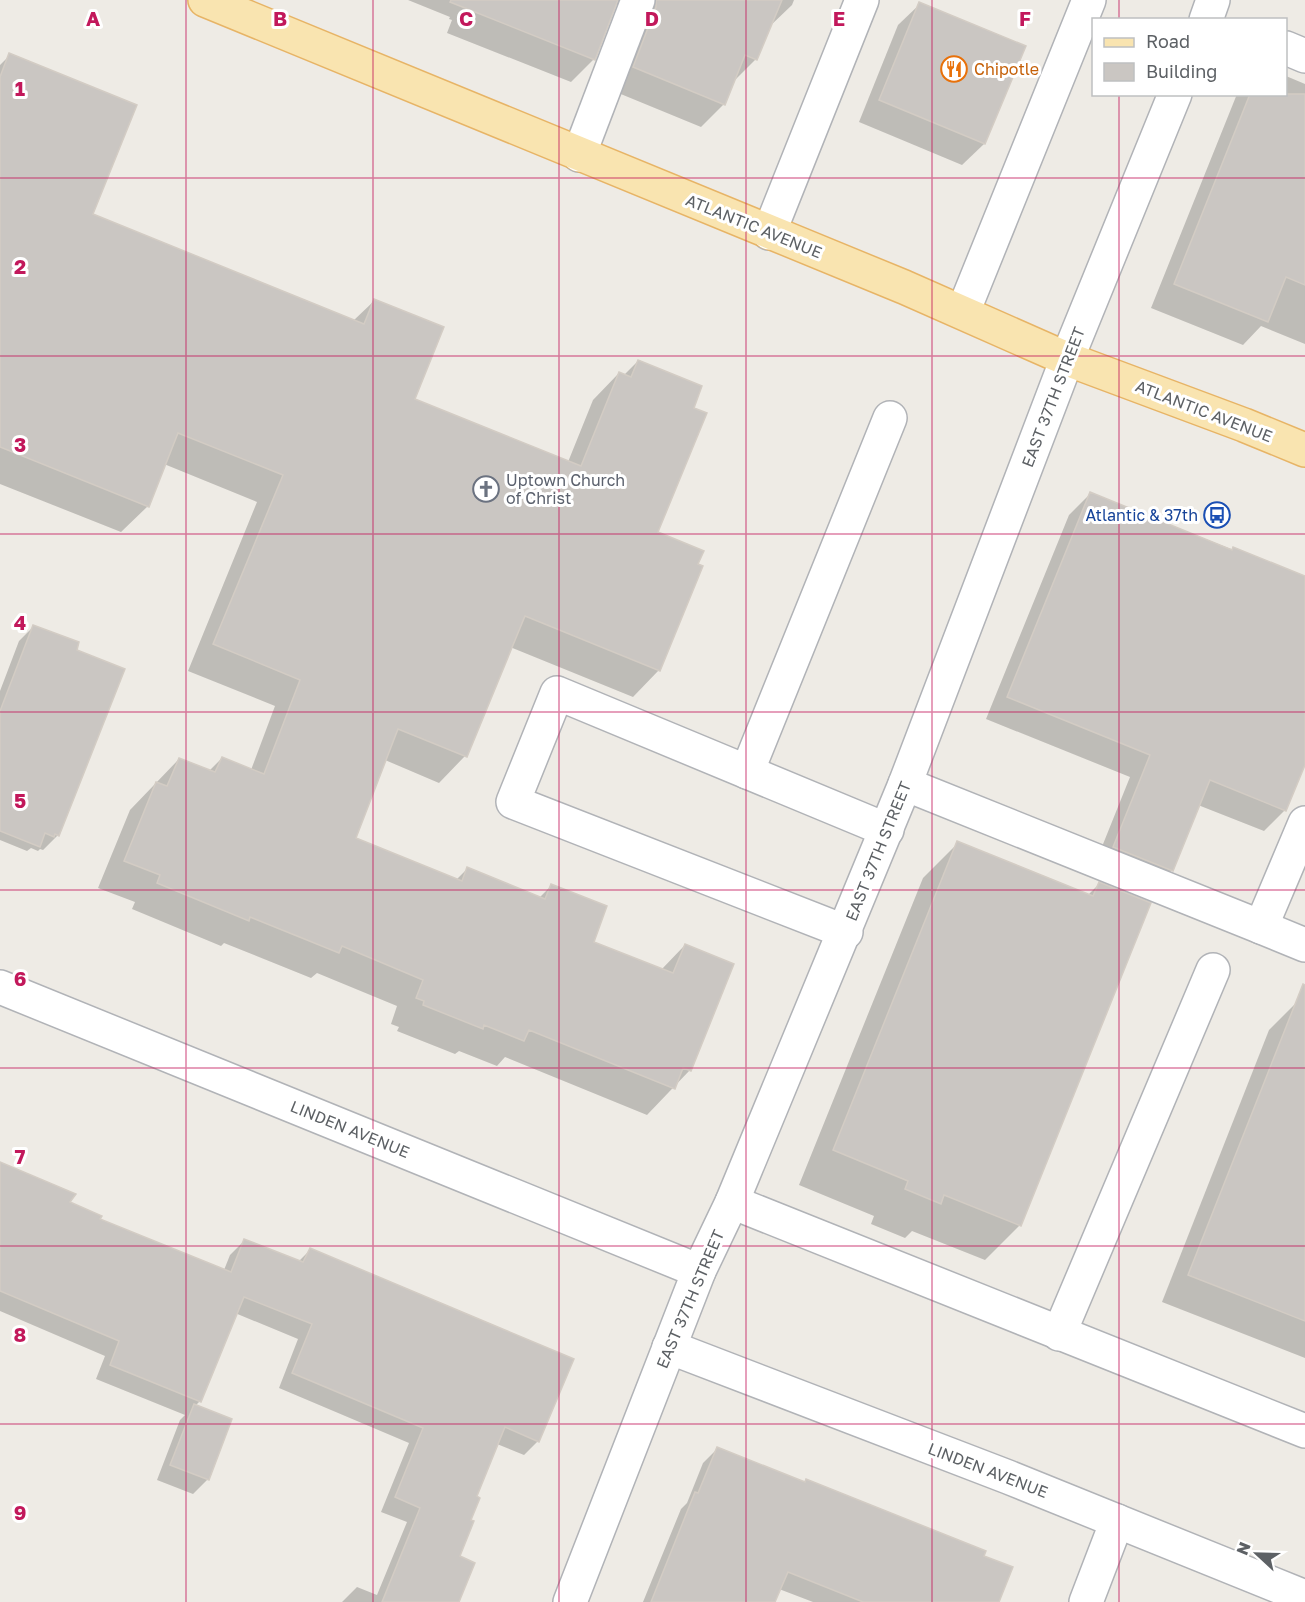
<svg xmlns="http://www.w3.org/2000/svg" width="1305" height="1602" viewBox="0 0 1305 1602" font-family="'Golos Text',sans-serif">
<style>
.shadow{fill:#0003}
.building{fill:#cac6c2;stroke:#d3ccc4;stroke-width:1.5}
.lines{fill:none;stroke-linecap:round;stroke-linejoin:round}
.minor-casing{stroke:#b1b3b7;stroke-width:36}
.major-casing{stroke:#e7b466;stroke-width:36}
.minor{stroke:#fff;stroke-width:33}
.major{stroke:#f9e4b0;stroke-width:33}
.grid{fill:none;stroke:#c2185b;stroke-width:1.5;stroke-opacity:0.55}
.labels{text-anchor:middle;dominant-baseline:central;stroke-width:6;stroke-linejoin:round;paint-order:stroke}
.food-label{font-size:16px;fill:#c56008;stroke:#fff;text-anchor:start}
.street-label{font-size:16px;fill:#5d6165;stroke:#fff}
.worship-label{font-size:16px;fill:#5b616d;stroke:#fff;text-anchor:start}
.transit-label{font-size:16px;fill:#164399;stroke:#fff;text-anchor:end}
.grid-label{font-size:20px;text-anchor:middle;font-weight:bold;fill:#c2185b;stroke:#fff;stroke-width:6;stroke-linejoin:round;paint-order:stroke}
</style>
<rect width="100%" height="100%" fill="#eeebe5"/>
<g class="shadow">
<polygon points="408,0 794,0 792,5 769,27 756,59 732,83 724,104 701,127 611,90 622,5 615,5 594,59 571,82 447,33 452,20 449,19 450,17"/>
<polygon points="920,4 1024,47 984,144 962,165 859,122 898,25"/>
<polygon points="10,55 91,215 353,321 374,301 413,399 568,462 593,400 619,373 624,375 638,361 692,408 656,533 659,670 633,697 510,647 465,756 439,783 385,760 354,839 456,880 467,869 539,898 551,886 592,943 661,970 685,945 690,1070 647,1115 505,1057 497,1066 459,1051 455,1054 397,1031 399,1027 391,1024 397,1006 317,973 311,978 224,943 221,946 132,909 135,902 98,888 130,810 179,759 209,771 222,758 251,770 275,706 188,671 257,502 164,464 148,506 121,532 0,484 0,65"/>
<polygon points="1286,76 1305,84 1305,344 1261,326 1243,345 1151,308 1237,94 1286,94"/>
<polygon points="1090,494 1305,578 1305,761 1285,810 1264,831 1198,805 1172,870 1151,891 1093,869 1130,777 986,719 1069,515"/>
<polygon points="34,626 58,835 43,850 40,849 38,851 31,848 27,851 0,840 0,691 19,641"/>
<polygon points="958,843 1088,895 1099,884 1020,1225 985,1260 912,1231 905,1238 871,1224 874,1216 799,1185 923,878"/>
<polygon points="1305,997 1305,1358 1162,1302 1269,1030 1296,1003"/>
<polygon points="0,1164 99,1220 224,1270 230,1255 245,1240 298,1262 310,1250 538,1441 524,1455 497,1444 475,1497 458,1557 457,1602 342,1602 357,1587 377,1595 407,1522 381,1512 409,1443 279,1388 298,1339 235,1313 200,1401 195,1406 208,1479 193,1494 157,1480 180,1420 185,1415 96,1379 105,1356 0,1311"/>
<polygon points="717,1449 982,1556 998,1602 813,1602 779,1589 774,1602 643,1602 681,1509 687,1503 703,1463"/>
</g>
<g class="building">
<polygon points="451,0 618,0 595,60 450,2"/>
<polygon points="656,0 782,0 757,60 745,55 725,105 633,67 656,7"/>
<polygon points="919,2 1026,46 985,144 879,100"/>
<polygon points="9,53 137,105 93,214 364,324 374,299 444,327 415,399 581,466 619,372 631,377 638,360 702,386 694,408 707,413 658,532 704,551 698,564 703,566 660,671 525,616 467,757 398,729 356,838 462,881 467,867 545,899 551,884 607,906 594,942 673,973 685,944 734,964 691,1071 683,1068 675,1089 529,1030 524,1041 484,1025 483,1029 423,1005 424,1001 416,998 423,980 342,946 339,953 250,917 249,921 157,883 160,875 124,861 156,782 167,786 179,758 215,772 222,757 264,774 300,680 213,644 283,475 178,433 149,507 0,447 0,77"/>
<polygon points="1250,94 1305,94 1305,285 1286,277 1268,322 1174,284"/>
<polygon points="1090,492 1232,550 1233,547 1305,576 1305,765 1286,811 1210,780 1173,871 1113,847 1150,755 1007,697"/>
<polygon points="33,625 79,642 77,650 125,669 59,836 55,834 54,837 45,833 40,847 0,831 0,711"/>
<polygon points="957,841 1093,896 1099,882 1151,903 1021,1226 944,1195 941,1204 905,1189 908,1181 833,1150"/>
<polygon points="1303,984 1305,985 1305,1321 1188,1275"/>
<polygon points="0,1162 76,1194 70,1202 102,1216 100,1219 231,1272 244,1239 303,1262 310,1248 574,1359 539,1442 505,1427 477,1496 480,1498 471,1520 474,1521 460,1556 475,1563 459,1602 382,1602 420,1508 395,1497 423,1428 292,1373 312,1324 244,1297 201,1402 110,1365 119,1341 0,1291"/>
<polygon points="194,1404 232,1419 209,1480 170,1465"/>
<polygon points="717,1447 805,1482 806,1479 986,1551 984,1556 1013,1567 999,1602 863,1602 788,1572 775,1602 651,1602 695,1492 698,1493"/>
</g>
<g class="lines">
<g class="minor-casing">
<g id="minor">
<polyline points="1206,20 1213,0"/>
<polyline points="1286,48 1305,56"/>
<polyline points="579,155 638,0"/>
<polyline points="769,233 862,0"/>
<polyline points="963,312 1089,0"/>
<polyline points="747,772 890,418"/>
<polyline points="905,784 1261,927 1305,823"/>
<polyline points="1261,927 1305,945"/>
<polyline points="846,932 513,802 557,693 887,830"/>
<polyline points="0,987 699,1271"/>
<polyline points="732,1202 1305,1431"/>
<polyline points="1059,1334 1213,970"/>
<polyline points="669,1347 1008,1477 1305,1597"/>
<polyline points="570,1602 699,1271 732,1202 905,784 1067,359 1175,94"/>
<polyline points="1086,1602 1117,1521"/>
</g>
</g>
<g class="major-casing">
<polyline id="major" points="205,0 904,287 1067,359 1244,425 1305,450"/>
</g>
<use href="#minor" class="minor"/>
<use href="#major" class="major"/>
</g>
<path class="grid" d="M186,0V1602M373,0V1602M559,0V1602M746,0V1602M932,0V1602M1119,0V20M1119,94V1602M0,178H1305M0,356H1305M0,534H1305M0,712H1305M0,890H1305M0,1068H1305M0,1246H1305M0,1424H1305"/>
<defs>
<g id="restaurant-ring" transform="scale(1.35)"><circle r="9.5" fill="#fff" stroke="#e8710a" stroke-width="1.5"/><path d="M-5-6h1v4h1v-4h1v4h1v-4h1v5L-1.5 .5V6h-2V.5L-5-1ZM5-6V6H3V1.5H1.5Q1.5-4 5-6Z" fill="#e8710a"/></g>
<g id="church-ring" transform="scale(1.35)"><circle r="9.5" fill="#fff" stroke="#6b7280" stroke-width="1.5"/><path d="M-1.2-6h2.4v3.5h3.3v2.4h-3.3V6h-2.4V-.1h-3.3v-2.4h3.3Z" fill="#6b7280"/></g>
<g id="bus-ring" transform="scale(1.35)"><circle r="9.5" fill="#fff" stroke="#1a4fb4" stroke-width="1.5"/><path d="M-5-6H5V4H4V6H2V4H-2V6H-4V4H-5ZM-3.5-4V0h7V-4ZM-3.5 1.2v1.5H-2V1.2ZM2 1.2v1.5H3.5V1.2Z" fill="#1a4fb4"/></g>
</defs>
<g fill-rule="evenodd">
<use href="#restaurant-ring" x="954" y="69"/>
<use href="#church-ring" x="486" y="489"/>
<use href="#bus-ring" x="1217" y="515"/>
</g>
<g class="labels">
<g class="food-label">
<text x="974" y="69">Chipotle</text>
</g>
<g class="street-label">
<text transform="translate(754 226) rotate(22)">ATLANTIC AVENUE</text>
<text transform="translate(1053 397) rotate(-69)">EAST 37TH STREET</text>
<text transform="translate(1204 411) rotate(21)">ATLANTIC AVENUE</text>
<text transform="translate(878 851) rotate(-68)">EAST 37TH STREET</text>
<text transform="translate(350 1129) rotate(22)">LINDEN AVENUE</text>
<text transform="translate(690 1299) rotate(-67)">EAST 37TH STREET</text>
<text transform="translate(988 1470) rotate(21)">LINDEN AVENUE</text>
</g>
<g class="worship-label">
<text x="506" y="480">Uptown Church<tspan x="506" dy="18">of Christ</tspan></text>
</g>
<g class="transit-label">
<text x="1198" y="515">Atlantic &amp; 37th</text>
</g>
</g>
<g class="grid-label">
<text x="93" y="26">A</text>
<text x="280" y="26">B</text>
<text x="466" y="26">C</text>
<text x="652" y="26">D</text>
<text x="839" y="26">E</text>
<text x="1025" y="26">F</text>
<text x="20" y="96">1</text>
<text x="20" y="274">2</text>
<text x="20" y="452">3</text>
<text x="20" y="630">4</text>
<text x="20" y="808">5</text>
<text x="20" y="986">6</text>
<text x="20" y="1164">7</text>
<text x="20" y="1342">8</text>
<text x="20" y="1520">9</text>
</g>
<rect x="1092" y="18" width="195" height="78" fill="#ffffff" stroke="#bec0c1" stroke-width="1.5"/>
<rect x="1104" y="38" width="30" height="9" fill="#f9e4b0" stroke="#bec0c1" stroke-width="1.5"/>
<text x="1146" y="48" font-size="18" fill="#5d6165">Road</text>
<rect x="1104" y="63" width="30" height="18" fill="#cac6c2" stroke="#bec0c1" stroke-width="1.5"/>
<text x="1146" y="78" font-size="18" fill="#5d6165">Building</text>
<g transform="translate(1257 1554) rotate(292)" stroke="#ffffff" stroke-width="4.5" paint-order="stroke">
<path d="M0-4.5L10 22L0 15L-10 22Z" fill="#5d6165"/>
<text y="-9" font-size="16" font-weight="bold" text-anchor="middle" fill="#5d6165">N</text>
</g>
</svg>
